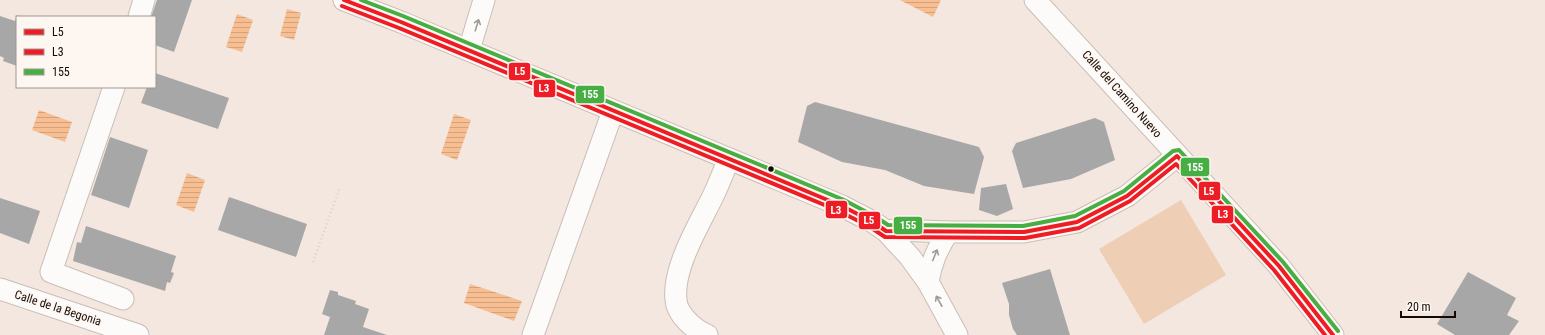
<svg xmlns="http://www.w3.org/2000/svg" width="1545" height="335" viewBox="0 0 1545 335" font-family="'Roboto Condensed',sans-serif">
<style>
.pitch{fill:#efceb6}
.water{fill:url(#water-rules)}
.building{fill:#a7a7a8}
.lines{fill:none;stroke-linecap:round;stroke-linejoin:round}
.minor-casing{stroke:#c9beb6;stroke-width:23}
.path{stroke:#d6d3d1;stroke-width:2.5;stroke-dasharray:1 3;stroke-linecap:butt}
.minor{stroke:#fdfbfa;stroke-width:21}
.bus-1-casing{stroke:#fdf6f1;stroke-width:7}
.bus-2-casing{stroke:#fdf6f1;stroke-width:7}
.bus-3-casing{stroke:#fdf6f1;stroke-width:7}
.bus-1{stroke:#ee1c25;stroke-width:4}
.bus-2{stroke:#ee1c25;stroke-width:4}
.bus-3{stroke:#47ae44;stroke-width:4}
.oneway{stroke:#a09a97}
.bus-dot{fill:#140903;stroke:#fdf6f1;stroke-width:1.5}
.labels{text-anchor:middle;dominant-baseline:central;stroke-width:3;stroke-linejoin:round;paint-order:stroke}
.street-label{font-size:12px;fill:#140903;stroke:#fdf6f1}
.line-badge{stroke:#fdf6f1;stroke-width:1.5}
.badge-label{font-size:11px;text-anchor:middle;font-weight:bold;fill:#fff}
</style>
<defs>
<pattern id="water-rules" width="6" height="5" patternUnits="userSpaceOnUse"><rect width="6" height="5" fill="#f7be92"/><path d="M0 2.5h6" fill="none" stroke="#d3a27c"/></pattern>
</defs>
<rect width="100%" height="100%" fill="#f3e7e0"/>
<polygon class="pitch" points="1181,200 1226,275 1144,324 1099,249"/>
<g class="water">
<polygon points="900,0 941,0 933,17"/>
<polygon points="287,9 301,13 294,40 280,36"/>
<polygon points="237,14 253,20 242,52 226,47"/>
<polygon points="39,110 72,122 65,142 32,130"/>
<polygon points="454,114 471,120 457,160 441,154"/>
<polygon points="187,173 205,180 194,212 176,205"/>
<polygon points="470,284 522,301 514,321 464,303"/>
</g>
<g class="building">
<polygon points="157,0 192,0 174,52 155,45 155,17 151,17"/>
<polygon points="17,15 22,17 17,17 17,66 3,61 4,58 0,56 0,16 15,21"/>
<polygon points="155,73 229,98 218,129 141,103 147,87 155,87"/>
<polygon points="815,102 979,147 984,157 974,194 924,186 885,170 842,162 798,142 807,106"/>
<polygon points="1095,118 1104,122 1115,160 1071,179 1023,188 1012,151 1016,143"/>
<polygon points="110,137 148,150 129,208 91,195"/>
<polygon points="1006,184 1013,209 997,216 979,210 981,188"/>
<polygon points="229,197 307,224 296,257 218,230"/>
<polygon points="0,198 40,211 29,244 0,233"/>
<polygon points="86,226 176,256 171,272 174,273 170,283 167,282 165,291 73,261 77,242 81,243"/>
<polygon points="1050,269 1070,335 1017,335 1013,329 1009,315 1009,304 1002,283"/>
<polygon points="1468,272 1516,298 1507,315 1519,321 1509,335 1455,335 1437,324"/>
<polygon points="330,290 338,292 338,295 356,301 355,304 369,309 363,327 387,335 324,335 330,317 322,314"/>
</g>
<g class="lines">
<g class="minor-casing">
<g id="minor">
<polyline points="344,0 401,22 842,206 873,222 886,231 910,257 928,282 957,335"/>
<polyline points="1035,0 1279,266 1333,335"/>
<polyline points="139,17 144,0"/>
<polyline points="469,50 484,0"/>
<polyline points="114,87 51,272 123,299"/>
<polyline points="886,231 897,230 948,232 1024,232 1077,222 1127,196 1177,156"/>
<path d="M928,282C931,262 938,248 948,232"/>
<polyline points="0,289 138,335"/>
<polyline points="533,335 613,111"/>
<path d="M707,335C695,330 677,315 676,300C672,267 701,222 715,192C720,181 724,170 729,159"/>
</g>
</g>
<polyline class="path" points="313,262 340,187"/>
<use href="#minor" class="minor"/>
<g class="bus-1-casing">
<polyline id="bus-1" points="344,0 401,22 842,206 873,222 886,231 1024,232 1077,222 1127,196 1177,156 1279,266 1333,335"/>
</g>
<g class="bus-2-casing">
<polyline id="bus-2" points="342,6 399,28 839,211 870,227 885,237 1025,238 1079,228 1130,201 1176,164 1274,270 1325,335"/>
</g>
<g class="bus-3-casing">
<polyline id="bus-3" points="361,0 403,16 844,200 876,217 888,225 1023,226 1075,216 1124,191 1173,151 1179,150 1283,262 1338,331"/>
</g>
<use href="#bus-1" class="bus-1"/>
<use href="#bus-2" class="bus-2"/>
<use href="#bus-3" class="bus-3"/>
</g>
<defs><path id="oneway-shaft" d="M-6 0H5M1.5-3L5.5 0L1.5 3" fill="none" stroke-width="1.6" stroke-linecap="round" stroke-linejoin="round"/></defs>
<g class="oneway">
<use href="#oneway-shaft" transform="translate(477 25) rotate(-73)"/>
<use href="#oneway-shaft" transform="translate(935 255) rotate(-68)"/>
<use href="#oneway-shaft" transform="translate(939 301) rotate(-119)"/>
</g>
<circle class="bus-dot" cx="771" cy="169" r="3.5"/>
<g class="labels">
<g class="street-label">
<text transform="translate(1122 94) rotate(48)">Calle del Camino Nuevo</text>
<text transform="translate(58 308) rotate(18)">Calle de la Begonia</text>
</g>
</g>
<g class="line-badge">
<rect x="508" y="62" width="23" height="19" rx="4" fill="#ee1c25"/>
<rect x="533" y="79" width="23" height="19" rx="4" fill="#ee1c25"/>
<rect x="575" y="85" width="30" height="19" rx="4" fill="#47ae44"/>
<rect x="1180" y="157" width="30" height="20" rx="4" fill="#47ae44"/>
<rect x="1198" y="181" width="23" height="20" rx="4" fill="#ee1c25"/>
<rect x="825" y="200" width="23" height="19" rx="4" fill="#ee1c25"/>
<rect x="1211" y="205" width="23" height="19" rx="4" fill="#ee1c25"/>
<rect x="858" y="211" width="23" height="19" rx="4" fill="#ee1c25"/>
<rect x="893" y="216" width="30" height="19" rx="4" fill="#47ae44"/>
</g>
<g class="badge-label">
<text x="520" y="75">L5</text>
<text x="544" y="92">L3</text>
<text x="590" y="98">155</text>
<text x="1195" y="171">155</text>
<text x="1209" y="195">L5</text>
<text x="836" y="214">L3</text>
<text x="1223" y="218">L3</text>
<text x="869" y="224">L5</text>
<text x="908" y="229">155</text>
</g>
<rect x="16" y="16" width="140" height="72" fill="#fdf6f1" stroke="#a09792"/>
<rect x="24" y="29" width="20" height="6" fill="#ee1c25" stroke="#a09792"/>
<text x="52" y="36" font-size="12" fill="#140903">L5</text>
<rect x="24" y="49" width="20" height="6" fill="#ee1c25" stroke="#a09792"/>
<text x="52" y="56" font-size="12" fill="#140903">L3</text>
<rect x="24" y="69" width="20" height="6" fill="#47ae44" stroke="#a09792"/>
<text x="52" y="76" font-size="12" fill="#140903">155</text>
<path d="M1401 311v6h54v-6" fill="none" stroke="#140903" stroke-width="2"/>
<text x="1407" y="311" font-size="12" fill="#140903" stroke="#fdf6f1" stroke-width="3" paint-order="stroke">20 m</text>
</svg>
